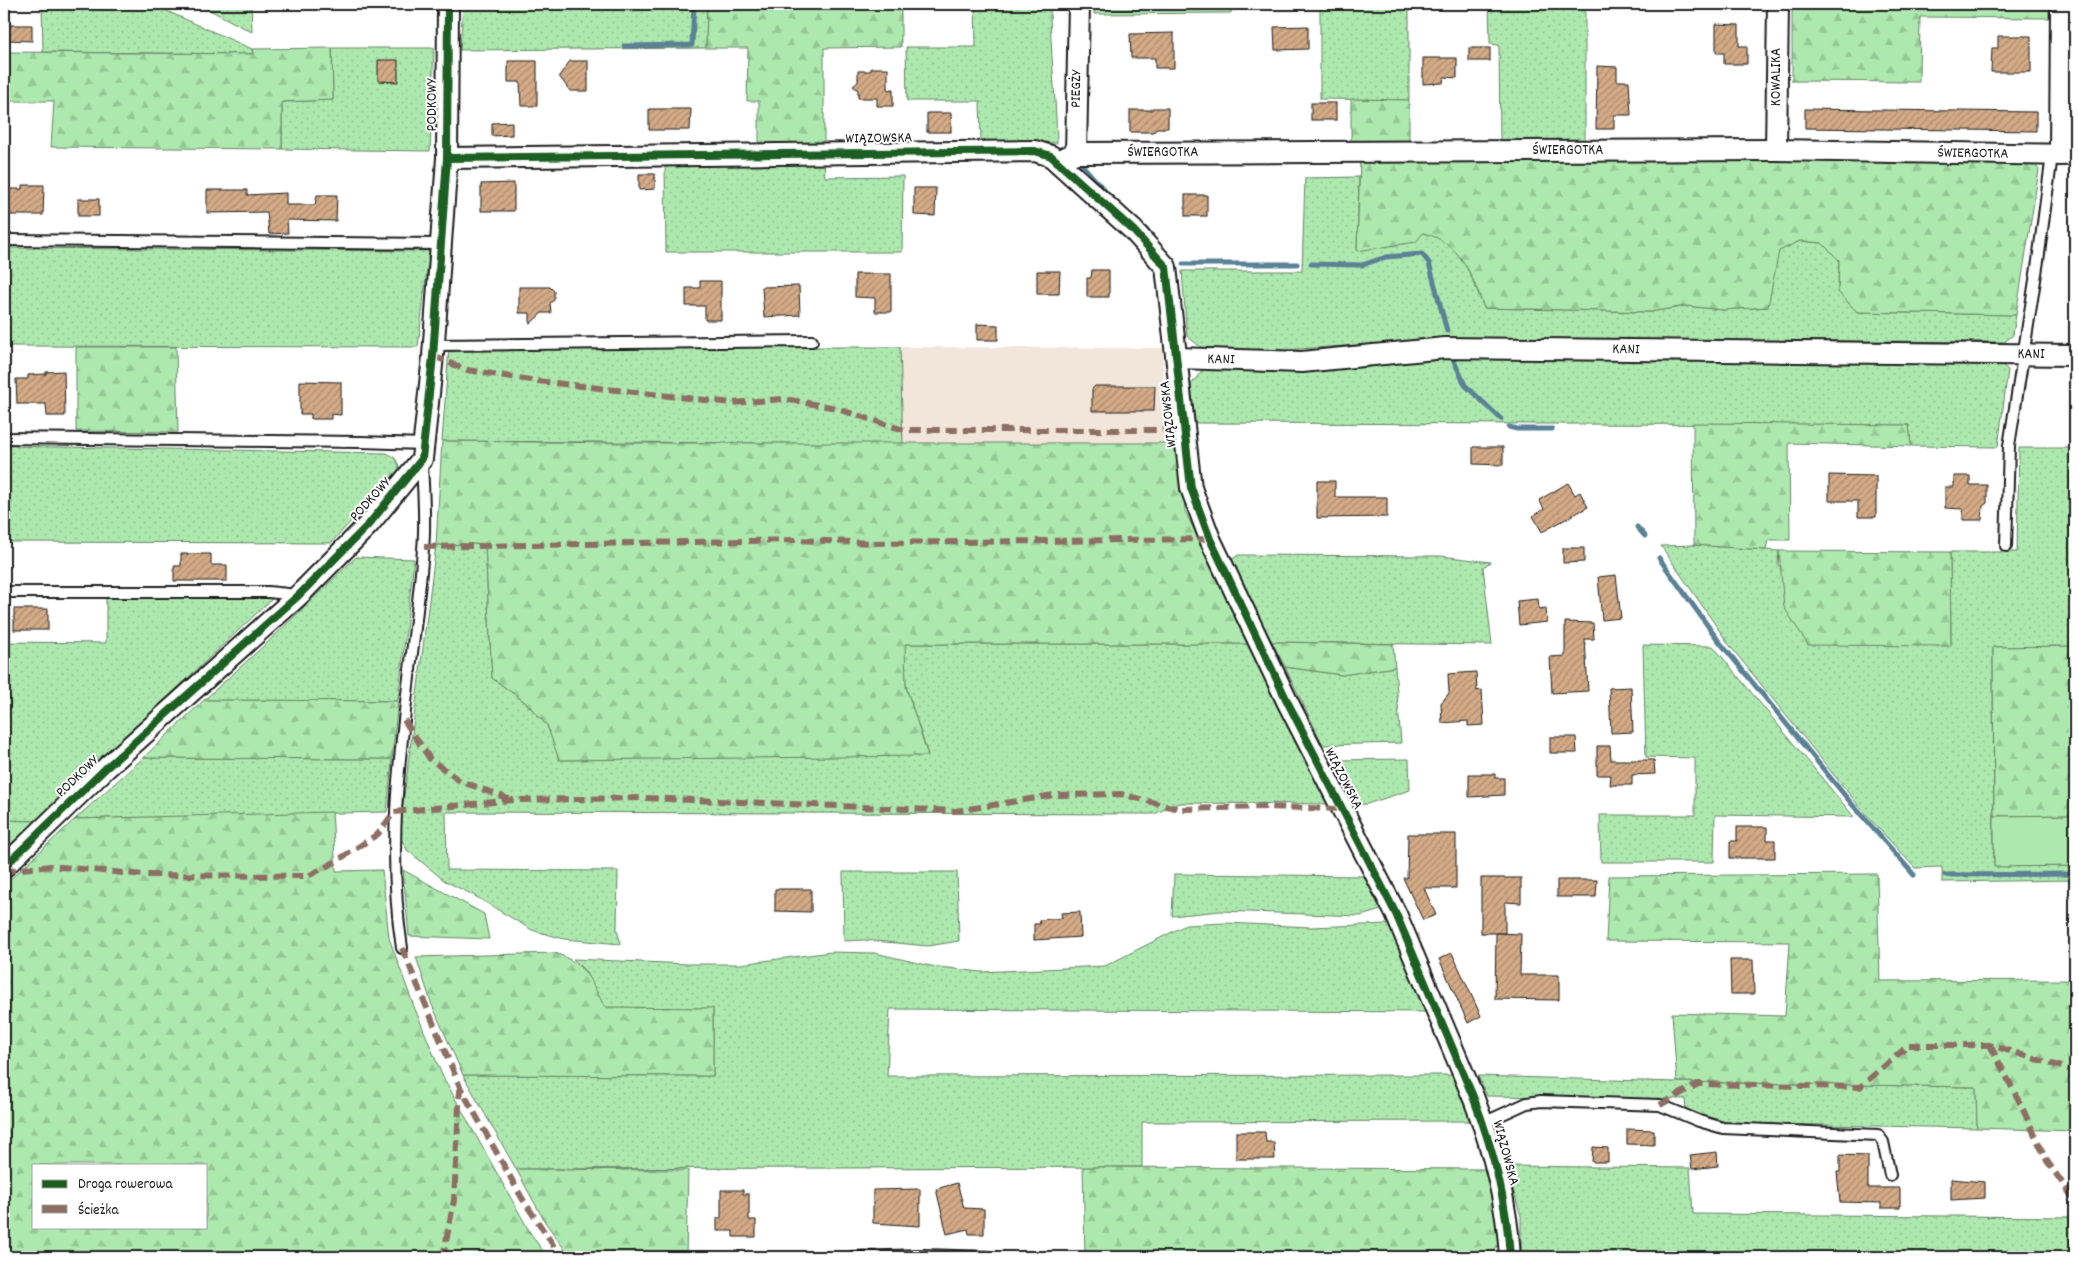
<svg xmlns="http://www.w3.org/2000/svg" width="2079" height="1261" viewBox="0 0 2079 1261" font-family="Dekko,sans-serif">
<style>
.built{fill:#f2e6db}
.grass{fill:url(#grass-dots);stroke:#648265}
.forest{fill:url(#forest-firs);stroke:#648265;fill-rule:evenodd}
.garden{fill:#ade9ae;stroke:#648265}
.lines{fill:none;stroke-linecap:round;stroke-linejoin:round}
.stream{stroke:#5a8194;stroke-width:5}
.building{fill:url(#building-hatch);stroke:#1c1c1c}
.lane-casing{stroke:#1c1c1c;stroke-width:14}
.street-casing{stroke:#1c1c1c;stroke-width:24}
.lane{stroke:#fff;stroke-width:10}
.street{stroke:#fff;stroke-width:20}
.quiet{stroke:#8d6e63;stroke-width:6;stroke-dasharray:12 6;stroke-linecap:butt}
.cycleway-casing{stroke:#fff;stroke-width:11}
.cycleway{stroke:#1b5e20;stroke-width:8}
.labels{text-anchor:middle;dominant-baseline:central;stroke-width:4;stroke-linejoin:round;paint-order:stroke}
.street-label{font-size:15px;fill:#1c1c1c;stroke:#fff}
</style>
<defs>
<pattern id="grass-dots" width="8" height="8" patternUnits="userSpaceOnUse" patternTransform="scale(1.25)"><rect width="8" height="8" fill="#ade9ae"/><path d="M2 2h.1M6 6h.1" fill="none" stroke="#94c795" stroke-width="1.8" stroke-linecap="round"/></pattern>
<pattern id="forest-firs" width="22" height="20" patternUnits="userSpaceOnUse" patternTransform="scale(1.25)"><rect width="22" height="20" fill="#ade9ae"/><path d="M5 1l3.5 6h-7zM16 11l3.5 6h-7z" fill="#94c795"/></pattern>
<pattern id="building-hatch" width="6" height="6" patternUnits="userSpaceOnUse" patternTransform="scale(1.25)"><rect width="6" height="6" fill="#d4ab86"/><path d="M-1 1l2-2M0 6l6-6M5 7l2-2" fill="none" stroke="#ab8a6d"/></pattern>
</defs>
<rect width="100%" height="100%" fill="#fff"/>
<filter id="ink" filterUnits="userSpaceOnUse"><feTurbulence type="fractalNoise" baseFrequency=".02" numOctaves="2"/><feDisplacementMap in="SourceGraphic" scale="10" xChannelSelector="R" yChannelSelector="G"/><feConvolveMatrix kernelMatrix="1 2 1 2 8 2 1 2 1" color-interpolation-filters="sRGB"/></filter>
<g filter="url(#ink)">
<polygon class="built" points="900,347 1163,348 1164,431 1166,444 903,444"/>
<g class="grass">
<polygon points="42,4 151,4 252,49 253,54 43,52"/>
<polygon points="198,4 251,4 252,32"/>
<polygon points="463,4 707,4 706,48 460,50"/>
<path d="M975,4H1050C1050,50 1056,96 1057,143H981L980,101H907L906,47H976Z"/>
<polygon points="1320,4 1409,4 1409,100 1320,99"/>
<polygon points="1489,4 1585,4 1585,142 1500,142 1499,45 1490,44"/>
<polygon points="332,48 434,48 430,151 282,149 282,102 333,100"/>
<polygon points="824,159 825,177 903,176 902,252 666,252 665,163"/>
<path d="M1359,177L1357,251C1372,247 1412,232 1425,233C1458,236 1474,282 1484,308L1650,312L1686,306L1723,310L1767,307L1778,251L1800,241L1822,243L1839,260L1838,292L1857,312L2016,315L2013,335L2005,342L1460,338L1284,350L1203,349L1187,336L1182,271H1302L1305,178Z"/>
<polygon points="4,248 433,251 427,269 418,347 4,346"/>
<polygon points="449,347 900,347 903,444 442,441"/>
<path d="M1442,359L2000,363L2008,370L1998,447L1911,446L1909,425L1195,423L1191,385L1203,369C1283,370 1362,366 1442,359Z"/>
<polygon points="4,446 387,453 395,458 400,468 331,543 4,542"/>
<polygon points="2019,448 2075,448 2075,646 1993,647 1994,866 2075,866 2075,880 1942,882 1942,867 1915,868 1867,816 1730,646 1661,546 1694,545 1779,551 1778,565 1951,646 1950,552 2017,552"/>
<polygon points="485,544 492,678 525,702 547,725 560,760 928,755 906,687 904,644 1249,644 1333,804 1179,803 1154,814 446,812 447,870 618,871 617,930 621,944 564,939 532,930 473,895 445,881 407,850 401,839 402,812 436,545"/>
<polygon points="1238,555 1441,556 1491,562 1483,567 1492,645 1272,642 1230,561"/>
<polygon points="356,557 414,559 398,701 204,700 268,642"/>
<polygon points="106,597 273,598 36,821 4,820 4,642 106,643"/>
<polygon points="1643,645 1713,646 1854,817 1715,815 1714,862 1601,862 1600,815 1695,815 1695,758 1646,757"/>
<polygon points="1285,667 1342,675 1395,667 1401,743 1323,745"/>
<polygon points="143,758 392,759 387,812 75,819"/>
<polygon points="1409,759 1410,790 1367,804 1354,805 1331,760"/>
<polygon points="843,872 957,872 959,941 928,946 864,940 844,941"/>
<polygon points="1174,874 1368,876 1384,909 1361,916 1220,911 1172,916"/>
<polygon points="1225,923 1311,927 1389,924 1431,1012 890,1009 887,1076 1455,1075 1471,1121 1142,1122 1142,1167 516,1169 463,1075 713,1076 713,1009 605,1008 585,971 573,959 688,964 741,964 831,952 875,953 931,966 981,972 1105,966 1186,925"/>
<polygon points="1478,1076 1677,1082 1976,1087 1977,1128 1719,1123 1686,1113 1685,1099 1487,1096"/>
<polygon points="1506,1166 1690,1168 1693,1214 2075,1217 2075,1257 1521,1257 1521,1216"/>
</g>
<g class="forest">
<polygon points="707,4 901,4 901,47 824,48 824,144 759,144 759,101 747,101 748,48 706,48"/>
<polygon points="1094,4 1231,4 1231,13 1094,14"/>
<polygon points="1792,4 2049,4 2049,18 1920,17 1919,82 1792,81"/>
<polygon points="332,48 333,100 282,102 282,149 51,147 54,101 4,101 4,52 253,54 252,49"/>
<polygon points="1351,99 1409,100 1409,142 1351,142"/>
<path d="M1360,157L2033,162L2039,170L2016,315L1857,312L1838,292L1839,260L1822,243L1800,241L1779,251L1768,307L1723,310L1686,306L1650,312L1484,308C1472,276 1461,242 1423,233L1416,242L1357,251Z"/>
<polygon points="76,347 176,347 178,432 76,431"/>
<polygon points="1693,423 1909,425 1911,446 1789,443 1790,540 1768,540 1766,550 1694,545"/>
<polygon points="442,441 628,443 1181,443 1185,511 1249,644 905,644 906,687 928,756 559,760 547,725 525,702 492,678 485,544 436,545"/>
<polygon points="1779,551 1950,552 1951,646 1808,645 1784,607"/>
<polygon points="1272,642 1393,644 1395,667 1342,675 1285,667"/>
<polygon points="2075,646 2075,815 1994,816 1993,647"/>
<polygon points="204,700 398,701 392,759 143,758"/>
<path d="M332,812L336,871L382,870L389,938L413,1004L442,1075L531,1234L547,1257H4V885L75,819ZM34,1165H206V1227H34Z"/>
<polygon points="4,820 36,821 4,850"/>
<polygon points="403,870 484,914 489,939 409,936"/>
<polygon points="1877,874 1880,981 2075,980 2075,1131 1977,1128 1976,1087 1677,1082 1672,1013 1785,1016 1790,942 1606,941 1609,876"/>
<path d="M555,953C587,964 590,981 605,1007L713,1008V1076L463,1075L432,1005L416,957Z"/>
<polygon points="1083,1167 1489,1169 1499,1242 1491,1257 1085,1257"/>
<polygon points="516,1169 688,1170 686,1257 570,1257 545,1222"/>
</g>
<polygon class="garden" points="2075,815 2075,866 1994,867 1994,816"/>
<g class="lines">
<g class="stream">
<polyline points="624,46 692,45 694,4"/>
<polyline points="1082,165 1105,191"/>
<polyline points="1144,228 1152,235"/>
<polyline points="1183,264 1297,264"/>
<polyline points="1311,264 1362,265 1386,257 1422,254 1429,263 1447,331"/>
<polyline points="1454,361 1465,385 1501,419"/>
<polyline points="1509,427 1517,429 1552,429"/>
<polyline points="1637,527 1645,536"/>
<polyline points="1659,558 1718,640 1851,803 1914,875"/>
<polyline points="1945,875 2075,874"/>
</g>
</g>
<g class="building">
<polygon points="1716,24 1739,25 1739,46 1747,46 1747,64 1724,64 1724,53 1716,53"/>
<polygon points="7,25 32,25 32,41 7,40"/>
<polygon points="1308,26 1308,49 1275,50 1274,27"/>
<polygon points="1174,33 1174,68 1155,68 1155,58 1131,58 1130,34"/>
<polygon points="1998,36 2031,36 2031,72 1991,72 1992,48 1998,48"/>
<rect x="1469" y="48" width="21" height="13"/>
<polygon points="1423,58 1457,58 1457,78 1444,77 1443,83 1423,84"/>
<polygon points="378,60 398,60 398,82 378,81"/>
<polygon points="508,61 537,61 537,106 521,106 520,82 508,82"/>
<polygon points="570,61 588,61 588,91 570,91 559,76"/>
<polygon points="1597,66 1617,67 1617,81 1629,81 1631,115 1614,115 1614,129 1596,129"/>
<polygon points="871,68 888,68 888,90 893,89 893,106 877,106 877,98 858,98 858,90 853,86 858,82 858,71 871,71"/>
<rect x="1311" y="103" width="25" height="17"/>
<polygon points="1152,108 1168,108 1168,128 1157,128 1154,132 1130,132 1130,110 1152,110"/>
<polygon points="649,109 691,109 690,130 649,130"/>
<polygon points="1805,109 2036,112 2036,131 1805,128"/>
<rect x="927" y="113" width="24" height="19"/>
<polygon points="512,122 512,135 492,136 492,123"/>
<polygon points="639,174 655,174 655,189 639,190"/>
<polygon points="514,183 514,211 481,211 481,184"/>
<polygon points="22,185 44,185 43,215 4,215 4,189 22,189"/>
<polygon points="914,188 936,188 935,216 914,215"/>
<polygon points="207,190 247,190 247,195 286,193 286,205 315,205 317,195 337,195 336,221 287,220 288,233 269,234 267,212 207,213"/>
<rect x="1185" y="195" width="22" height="21"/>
<rect x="78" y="199" width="21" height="17"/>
<polygon points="1092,270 1109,270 1109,297 1087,297 1087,278 1091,278"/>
<polygon points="1037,271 1060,271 1059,294 1037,294"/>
<polygon points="855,274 891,274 891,312 875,312 875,298 855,297"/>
<polygon points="700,281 721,281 721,320 705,320 705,306 686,306 686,288 700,288"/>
<polygon points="799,286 800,315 764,317 762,287"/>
<polygon points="519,287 550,287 554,291 554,300 550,303 551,313 542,313 530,324 530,313 519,313"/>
<polygon points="977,324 998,325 998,340 977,340"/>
<polygon points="64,371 65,416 47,416 46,404 17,404 16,379 28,379 28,375 46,374 46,372"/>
<polygon points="300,381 341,382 341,415 331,414 331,419 311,419 311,414 300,414"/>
<polygon points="1095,386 1155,386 1154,411 1092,411 1092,389"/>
<polygon points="1473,447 1503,447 1503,465 1473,464"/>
<polygon points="1829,475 1876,476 1876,517 1858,517 1858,501 1829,501"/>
<polygon points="1954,476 1970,476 1970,485 1987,485 1987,503 1983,506 1982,520 1963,520 1963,509 1945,508 1945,487 1954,487"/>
<polygon points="1317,481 1335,481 1335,497 1387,497 1387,517 1317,518"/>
<polygon points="1568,483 1575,495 1580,492 1588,507 1542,532 1533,516 1544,509 1539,500"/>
<polygon points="1563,548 1584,548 1584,562 1563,563"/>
<polygon points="181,554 211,554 211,565 227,565 227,581 174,581 174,566 181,566"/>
<polygon points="1616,575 1621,618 1602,620 1598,577"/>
<polygon points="1538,599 1539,609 1546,608 1547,622 1519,625 1517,601"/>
<rect x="14" y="609" width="34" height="21"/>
<polygon points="1565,622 1593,623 1594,639 1585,639 1588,691 1552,693 1550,657 1565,656"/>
<polygon points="1476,672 1477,691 1482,690 1484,725 1468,726 1468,721 1442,723 1441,703 1449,693 1448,674"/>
<polygon points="1631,687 1633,732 1611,733 1609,688"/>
<polygon points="1550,737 1576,737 1577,753 1550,753"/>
<polygon points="1597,746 1610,746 1611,760 1654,760 1655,774 1632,775 1632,785 1610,785 1611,775 1597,775"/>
<polygon points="1469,774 1495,774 1495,778 1504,778 1504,795 1469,797"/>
<polygon points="1737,827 1767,827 1767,840 1775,840 1775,858 1730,858 1730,841 1737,841"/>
<polygon points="1408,834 1456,834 1456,888 1424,888 1436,915 1423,920 1403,878 1407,878"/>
<polygon points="1481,878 1521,878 1521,903 1505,902 1505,933 1481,933"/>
<polygon points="1557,880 1597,880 1596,897 1557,897"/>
<polygon points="775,889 811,889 811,912 775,911"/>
<polygon points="1080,912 1081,937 1034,940 1034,924 1040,924 1039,920 1062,918 1061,913"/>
<polygon points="1496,933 1521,934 1520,975 1559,975 1559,1000 1495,999"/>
<polygon points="1452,953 1481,1016 1468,1023 1439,959"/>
<polygon points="1730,960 1753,960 1754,994 1731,994"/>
<polygon points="1627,1129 1654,1130 1654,1145 1627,1144"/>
<polygon points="1236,1132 1265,1132 1266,1142 1274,1142 1275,1159 1236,1159"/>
<polygon points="1593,1147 1608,1148 1608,1162 1592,1162"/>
<polygon points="1717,1152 1718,1166 1692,1169 1690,1155"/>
<polygon points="1840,1155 1868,1156 1868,1188 1900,1188 1900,1208 1881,1208 1881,1203 1840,1202 1837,1172 1840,1172"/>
<polygon points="1951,1179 1985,1182 1985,1198 1951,1200"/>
<polygon points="957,1183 964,1208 984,1209 984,1234 969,1234 968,1229 947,1234 936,1189"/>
<polygon points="920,1189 920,1226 873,1223 873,1190"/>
<polygon points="721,1190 743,1190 743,1194 749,1194 749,1220 756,1220 756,1237 733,1237 733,1231 717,1231 717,1218 721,1218"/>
</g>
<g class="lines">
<g class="lane-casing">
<g id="lane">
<polyline points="4,240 441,244"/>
<polyline points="434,345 812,341"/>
<polyline points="4,438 361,442 424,444"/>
<polyline points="2006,546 2009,446 2038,261 2052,155"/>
<polyline points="4,592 268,592 298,595"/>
<path d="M402,948C381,813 413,683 423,549C426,521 423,491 422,462"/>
<polyline points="1483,1123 1527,1103 1541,1101 1660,1105 1699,1121 1723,1128 1878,1135 1883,1142 1890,1175"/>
<polyline points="853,1257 924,1255 987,1257"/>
</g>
</g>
<g class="street-casing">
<g id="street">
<polyline points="1776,150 1778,4"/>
<polyline points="1076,153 1079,4"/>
<polyline points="2060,155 2061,4"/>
<path d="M447,158L1035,151L1051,156L1133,230L1166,267L1191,488L1210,539L1288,703L1396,914L1474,1099C1493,1149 1507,1204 1510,1257"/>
<polyline points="1057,161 1076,153 1776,150 2075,155"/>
<polyline points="1177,358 1302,362 1445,348 2075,355"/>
<polyline points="4,867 106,768 299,595 369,524 422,459 433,356 447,158 448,4"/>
</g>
</g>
<use href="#lane" class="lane"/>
<use href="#street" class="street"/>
<g class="quiet">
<polyline points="433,356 467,370 537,381 732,403 783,399 831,407 904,430 1185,430"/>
<polyline points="424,547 798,540 874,543 1210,539"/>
<polyline points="404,720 430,759 460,781 509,799"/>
<polyline points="4,871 51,866 144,875 308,876 335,862 378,834 394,812 513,800 643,798 956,811 1054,795 1121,794 1179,809 1267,807 1343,809"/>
<polyline points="402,948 460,1087 522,1198 561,1257"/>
<polyline points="1990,1045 2018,1099 2047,1161 2075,1201"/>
<polyline points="1660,1105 1698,1084 1860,1087 1909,1045 1990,1045 2075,1071"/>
<polyline points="439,1257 444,1252 454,1200 460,1087"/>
</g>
<g class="cycleway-casing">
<g id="cycleway">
<path d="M447,158L1035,151L1051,156L1133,230L1166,267L1191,488L1210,539L1288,703L1396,914L1474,1099C1493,1149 1507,1204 1510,1257"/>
<polyline points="4,867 106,768 299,595 369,524 422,459 433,356 447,158 448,4"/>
</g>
</g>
<use href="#cycleway" class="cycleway"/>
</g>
</g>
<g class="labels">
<g class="street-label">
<text transform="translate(1777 77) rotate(-90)">KOWALIKA</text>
<text transform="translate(1077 89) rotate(-89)">PIEGŻY</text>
<text transform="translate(433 105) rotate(-90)">PODKOWY</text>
<text transform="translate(879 139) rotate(-1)">WIĄZOWSKA</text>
<text x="1568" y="151">ŚWIERGOTKA</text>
<text x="1163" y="153">ŚWIERGOTKA</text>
<text transform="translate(1973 154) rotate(1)">ŚWIERGOTKA</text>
<text transform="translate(1626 350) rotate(1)">KANI</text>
<text x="2031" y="355">KANI</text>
<text transform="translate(1221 360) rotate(1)">KANI</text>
<text transform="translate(1169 414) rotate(-96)">WIĄZOWSKA</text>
<text transform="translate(371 500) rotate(-48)">PODKOWY</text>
<text transform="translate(78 777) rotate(-44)">PODKOWY</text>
<text transform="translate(1343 779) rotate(63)">WIĄZOWSKA</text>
<text transform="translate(1505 1153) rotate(75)">WIĄZOWSKA</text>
</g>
</g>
<rect width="2079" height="1261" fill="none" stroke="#fff" stroke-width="20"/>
<rect x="10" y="10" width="2059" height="1241" fill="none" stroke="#1c1c1c" stroke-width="2" filter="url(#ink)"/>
<rect x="32" y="1164" width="175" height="65" fill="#ffffff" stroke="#a4a4a4"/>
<rect x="42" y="1180" width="25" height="8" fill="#1b5e20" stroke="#a4a4a4"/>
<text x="78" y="1188" font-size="15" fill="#1c1c1c">Droga rowerowa</text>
<rect x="42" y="1205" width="25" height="8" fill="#8d6e63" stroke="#a4a4a4"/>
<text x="78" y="1214" font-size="15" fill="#1c1c1c">Ścieżka</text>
</svg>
